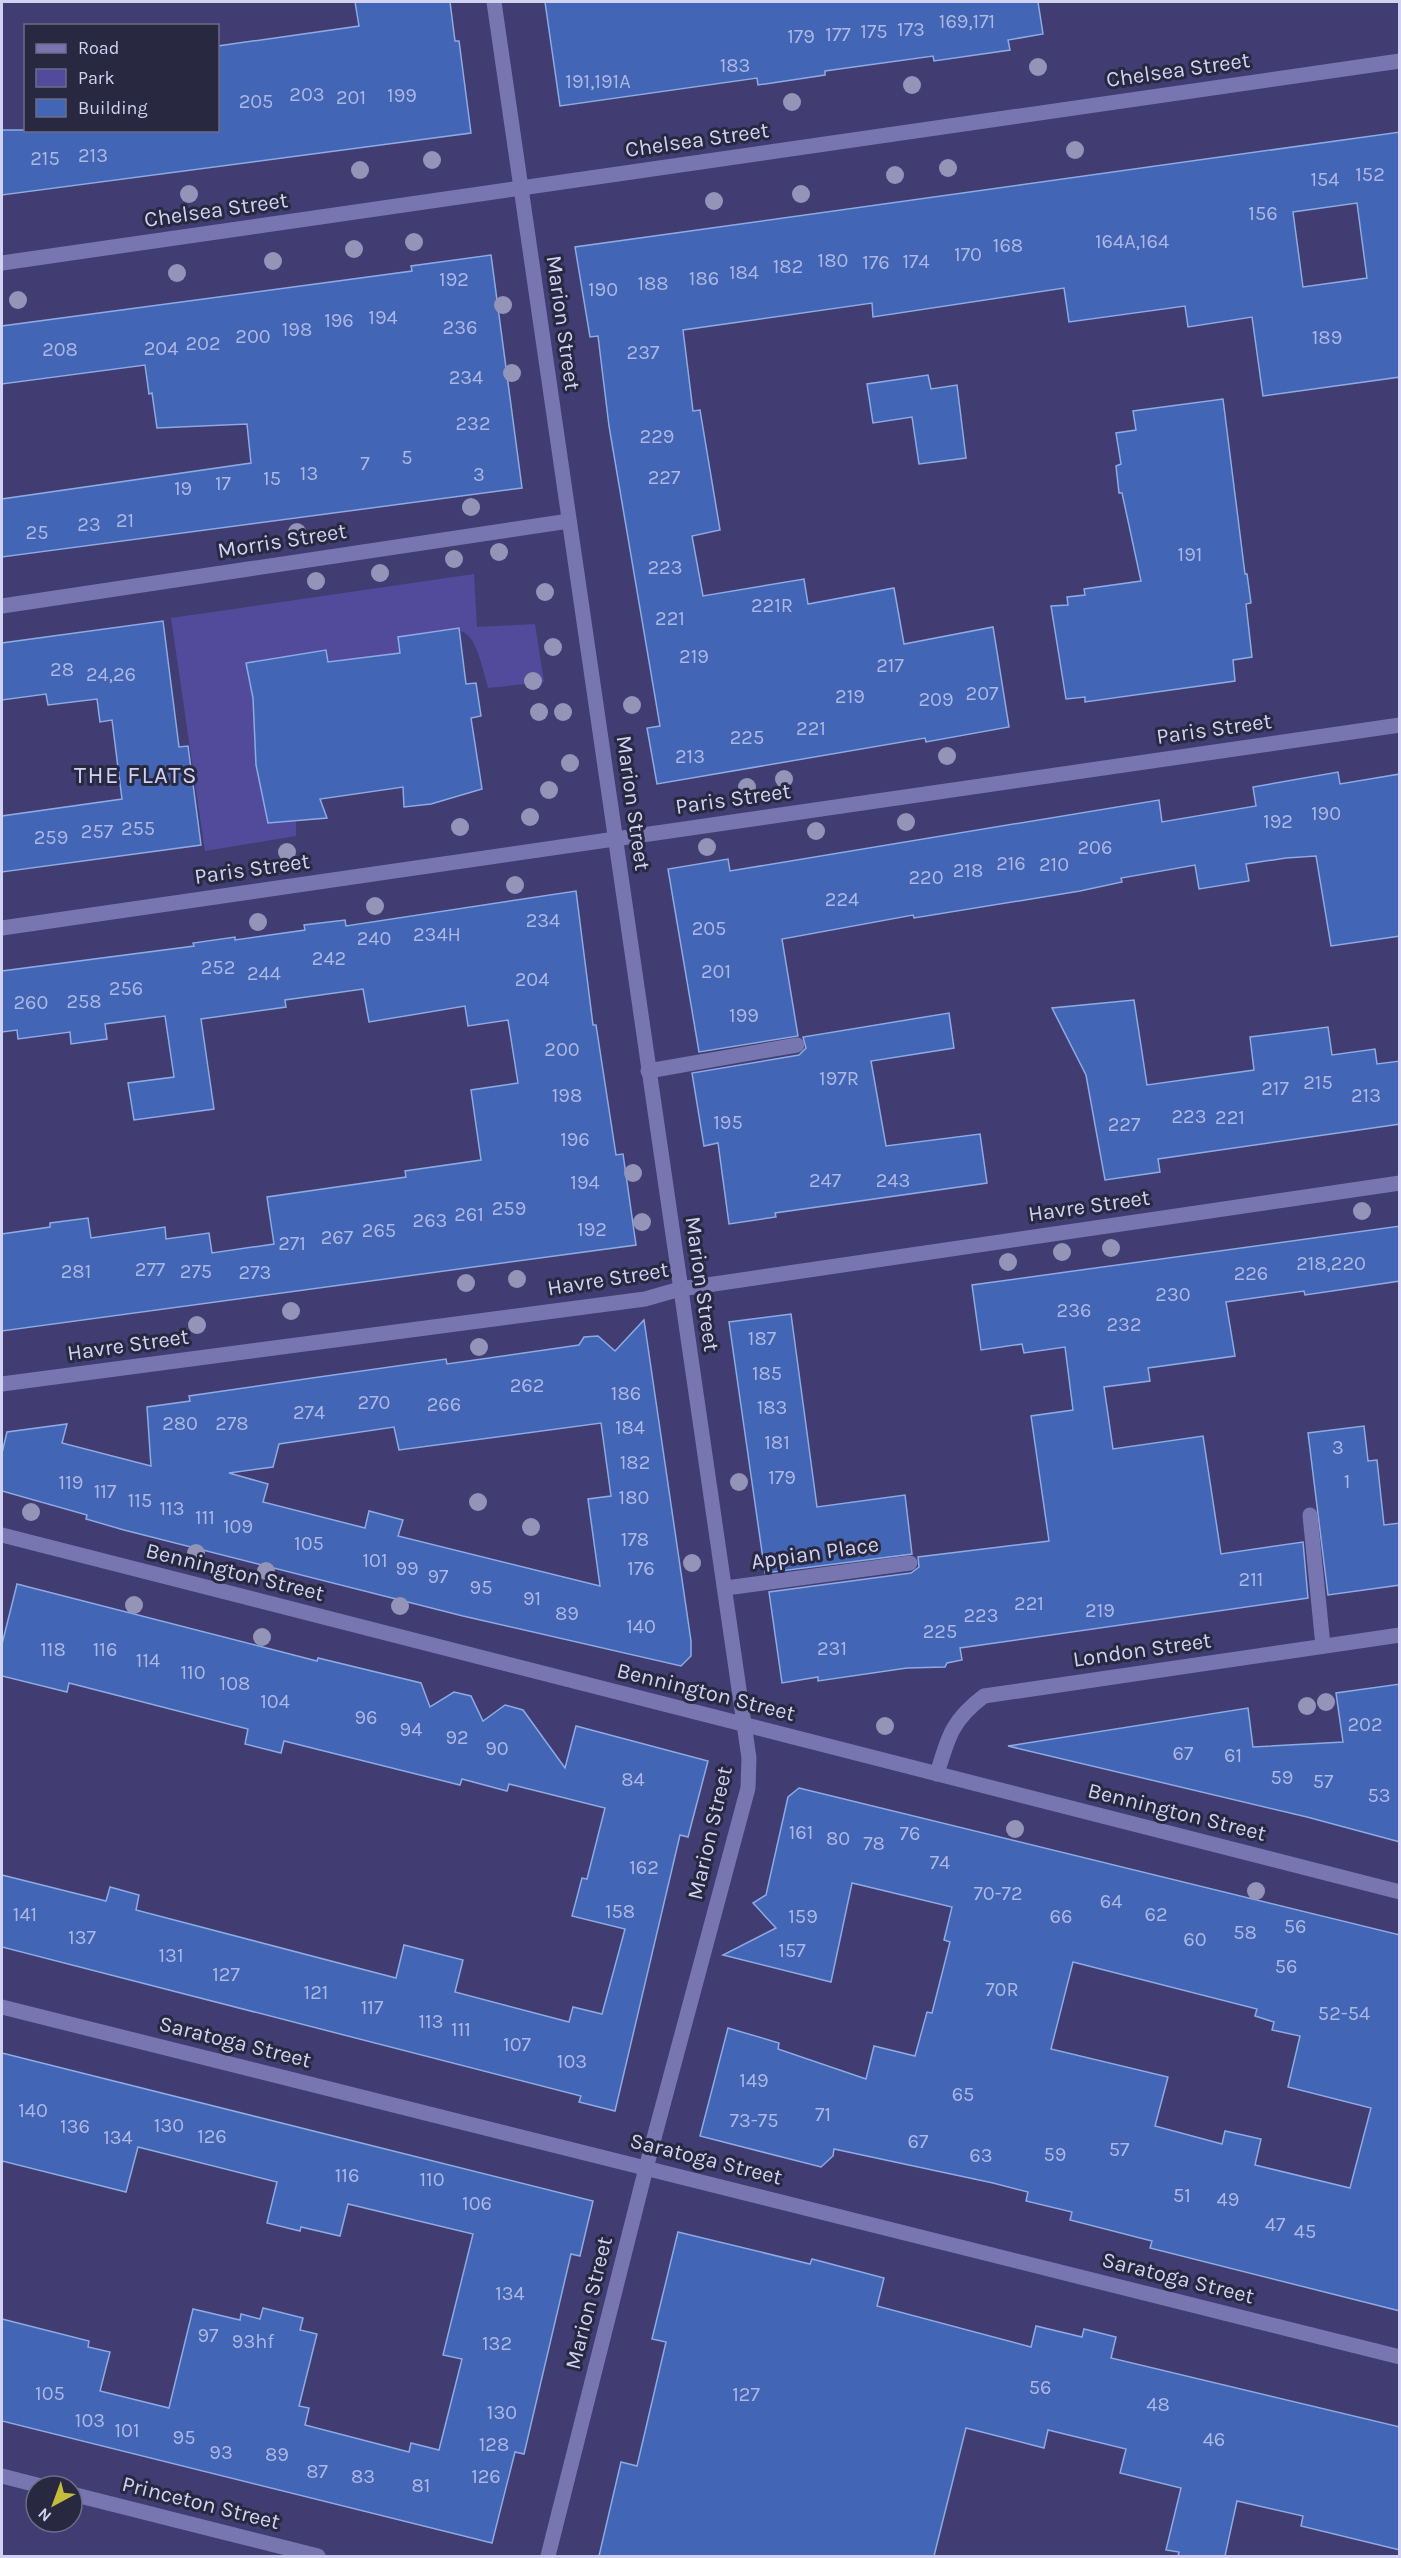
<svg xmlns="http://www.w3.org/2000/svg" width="1401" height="2558" viewBox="0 0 1401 2558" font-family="Karla,sans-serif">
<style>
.green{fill:#524b9b}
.building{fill:#4265b5;stroke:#8eaae3;stroke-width:1.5;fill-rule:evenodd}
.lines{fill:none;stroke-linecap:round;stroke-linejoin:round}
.street{stroke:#7876b1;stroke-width:15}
.secondary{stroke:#7876b1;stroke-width:15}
.tree{fill:#9493b8}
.labels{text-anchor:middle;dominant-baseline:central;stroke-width:6;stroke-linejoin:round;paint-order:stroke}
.number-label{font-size:20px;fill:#adb7e3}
.street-label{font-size:22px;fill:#d1d2f2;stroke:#292841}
.neighbourhood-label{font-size:24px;letter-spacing:1.5px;fill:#d1d2f2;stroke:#292841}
</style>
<rect width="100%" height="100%" fill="#413d73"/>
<path class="green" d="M474,574L477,627L535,624L544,682L488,688C470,615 466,627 398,637L400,653L328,662L325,650L246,663L253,698L256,765L268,822L296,821V836L205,851L171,618Z"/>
<g class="building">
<polygon points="355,2 450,2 455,41 459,41 471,133 2,195 2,130 218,130 218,46 359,26"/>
<polygon points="545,2 1038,2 1043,34 1008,40 1010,50 934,61 933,56 825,71 825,75 758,85 757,78 560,106"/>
<path d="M1400,132V377L1263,396L1252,317L1188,327L1185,306L1069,322L1064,288L873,317L872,303L683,330L693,411L700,410L720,530L692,536L703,596L804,579L808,604L894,588L904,644L993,627L1009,727L926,742L925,738L657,784L647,728L660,726L609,426L598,336L590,337L575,247ZM1357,203L1367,278L1303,287L1293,212Z"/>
<polygon points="491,255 522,488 2,557 2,499 251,463 247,424 157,428 152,393 149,394 145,365 2,384 2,326 412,271 411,266"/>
<polygon points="928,375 931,389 957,385 966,458 919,464 912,417 873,423 867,384"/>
<polygon points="1223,399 1245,574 1247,574 1251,603 1246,604 1252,657 1233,660 1235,681 1085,702 1085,697 1066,699 1051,606 1068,605 1067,597 1085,595 1084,589 1141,581 1122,493 1119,493 1116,466 1121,464 1116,433 1136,430 1133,411"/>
<polygon points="163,621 179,747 188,746 201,845 2,872 2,816 122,799 112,720 100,722 97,699 48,705 46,694 2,700 2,643"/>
<polygon points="459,628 466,684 476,683 481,716 471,718 482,789 431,804 404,807 403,787 320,799 327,818 268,823 256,765 253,698 246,663 326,650 328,662 400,653 398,637"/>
<polygon points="1338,772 1340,784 1400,774 1400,936 1331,946 1316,856 1286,858 1246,864 1249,881 1199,889 1195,865 1121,878 1122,882 1080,891 914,918 913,915 782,939 798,1036 699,1052 668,869 728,859 730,871 1159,800 1162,822 1256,806 1253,787"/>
<polygon points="576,891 593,1025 596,1025 616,1155 623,1154 636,1245 2,1331 2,1234 50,1227 50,1223 88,1218 91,1238 165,1227 166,1239 209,1233 212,1253 274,1244 267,1197 406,1177 405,1171 481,1160 471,1090 518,1083 508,1020 468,1026 465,1006 369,1022 363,989 285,1000 286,1007 201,1019 214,1109 134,1120 128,1083 174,1077 165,1016 105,1024 107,1039 71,1044 70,1032 18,1039 17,1030 2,1032 2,971 194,946 193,943 235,937 235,940 305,930 304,925 345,920 346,926"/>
<polygon points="1134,1000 1147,1085 1254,1070 1250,1037 1328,1027 1332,1055 1375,1049 1377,1064 1400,1061 1400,1124 1158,1159 1160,1172 1105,1180 1086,1075 1052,1008"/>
<polygon points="949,1013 954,1048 871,1061 886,1146 980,1134 987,1183 775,1213 776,1217 729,1224 718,1143 704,1146 692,1073 799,1055 806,1048 803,1037"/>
<polygon points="1400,1226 1400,1281 1305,1295 1304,1291 1226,1302 1235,1356 1148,1368 1150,1381 1104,1387 1113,1449 1203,1436 1221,1554 1303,1542 1308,1598 960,1648 962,1660 947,1663 945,1667 907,1668 818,1681 818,1677 782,1683 769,1592 911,1573 919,1567 918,1557 1049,1541 1031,1416 1073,1410 1065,1347 1024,1353 1022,1344 981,1350 972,1285"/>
<polygon points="791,1314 817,1507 905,1495 912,1554 765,1573 729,1322"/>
<path d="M644,1320L691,1641V1656L681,1666L463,1616L124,1530L86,1519L87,1515L2,1491V1453L7,1432L67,1424L62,1443L151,1466L147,1407L190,1401L189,1396L312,1378L446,1359L447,1364L579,1345L584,1337L598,1336L615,1351ZM601,1423L611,1496L588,1499L600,1586L398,1536L403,1520L369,1511L365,1528L263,1502L268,1484L229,1473L273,1467L279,1444L394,1427L399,1450Z"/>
<polygon points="1364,1426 1368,1461 1377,1460 1384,1525 1400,1523 1400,1585 1328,1595 1308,1433"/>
<polygon points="17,1584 317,1661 318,1658 421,1683 430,1707 454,1692 471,1696 483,1721 505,1705 523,1710 565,1768 576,1726 708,1761 688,1837 680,1835 615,2111 579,2102 581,2096 2,1947 2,1875 106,1901 110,1887 139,1895 136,1910 396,1978 404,1945 463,1960 455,1992 569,2022 573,2007 602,2014 625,1929 572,1916 582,1878 587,1879 605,1808 509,1784 507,1791 462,1779 460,1785 284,1741 281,1753 245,1744 248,1729 69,1683 67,1692 2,1676 2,1644"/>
<polygon points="1400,1684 1400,1842 1307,1817 1008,1746 1248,1708 1253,1747 1343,1742 1336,1693"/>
<path d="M799,1788L1400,1935V2311L1150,2248L1152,2241L1070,2220L1072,2212L1026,2201L1028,2192L993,2183L834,2149L833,2156L821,2167L700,2136L728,2028L779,2043L778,2049L866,2079L874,2046L915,2056L927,2012L932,2013L950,1942L944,1940L952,1907L852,1883L831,1982L723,1955L776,1928L753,1903L766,1895L788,1797ZM1073,1962L1257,2009L1255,2016L1274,2022L1272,2030L1300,2036L1288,2087L1371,2108L1350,2188L1255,2165L1261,2139L1225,2131L1222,2144L1155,2126L1168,2077L1051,2049Z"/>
<polygon points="2,2053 593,2201 580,2256 571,2254 524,2454 515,2452 492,2543 2,2421 2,2319 89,2341 88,2347 110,2352 100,2391 169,2408 193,2309 240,2320 241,2314 260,2319 263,2308 303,2318 300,2330 317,2334 299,2406 309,2408 305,2425 409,2452 411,2443 439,2450 462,2359 443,2355 473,2234 348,2204 340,2236 301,2227 300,2231 267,2223 277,2182 138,2147 126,2192 2,2161"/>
<polygon points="678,2232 810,2264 812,2259 884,2278 877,2306 1031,2347 1036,2326 1082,2337 1084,2329 1116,2337 1111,2358 1400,2427 1400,2550 1301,2526 1303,2516 1237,2501 1225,2556 1178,2556 1179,2552 1166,2550 1181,2488 1120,2473 1126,2449 1048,2430 1044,2448 966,2428 934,2556 599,2556 621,2462 637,2466 666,2342 652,2339"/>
</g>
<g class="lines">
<g class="street">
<polyline points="494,2 749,1758 748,1788 646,2168 548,2556"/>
<polyline points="2,606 569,521"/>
<polyline points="2,928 1400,725"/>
<polyline points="648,1071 797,1045"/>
<polyline points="2,1384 645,1299 680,1289 1400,1183"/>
<polyline points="1310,1515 1323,1646"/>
<polyline points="726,1588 910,1563"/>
<path d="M937,1774C948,1737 952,1720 984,1696L1400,1635"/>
<polyline points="2,2007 1400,2357"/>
<polyline points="2,2476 41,2486"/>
<polyline points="72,2494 318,2556"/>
</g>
<g class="secondary">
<polyline points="2,263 1400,61"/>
<polyline points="2,1535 1400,1892"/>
</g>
</g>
<g class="tree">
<circle cx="1038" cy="67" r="9"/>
<circle cx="912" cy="85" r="9"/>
<circle cx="792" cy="102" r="9"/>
<circle cx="1075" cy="150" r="9"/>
<circle cx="432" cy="160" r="9"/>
<circle cx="948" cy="168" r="9"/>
<circle cx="360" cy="170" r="9"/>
<circle cx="895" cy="175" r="9"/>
<circle cx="189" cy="194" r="9"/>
<circle cx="801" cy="194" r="9"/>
<circle cx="714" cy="201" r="9"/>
<circle cx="414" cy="242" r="9"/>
<circle cx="354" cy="249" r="9"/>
<circle cx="273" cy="261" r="9"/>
<circle cx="177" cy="273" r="9"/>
<circle cx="18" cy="300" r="9"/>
<circle cx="503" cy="305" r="9"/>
<circle cx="512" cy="373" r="9"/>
<circle cx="471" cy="507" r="9"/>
<circle cx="297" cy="532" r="9"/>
<circle cx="499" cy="552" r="9"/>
<circle cx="454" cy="559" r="9"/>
<circle cx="380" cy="573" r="9"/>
<circle cx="316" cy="581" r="9"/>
<circle cx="545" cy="592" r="9"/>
<circle cx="553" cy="647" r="9"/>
<circle cx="533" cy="681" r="9"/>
<circle cx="632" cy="705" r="9"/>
<circle cx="539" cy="712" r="9"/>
<circle cx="563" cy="712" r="9"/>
<circle cx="947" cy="756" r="9"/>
<circle cx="570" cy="763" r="9"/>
<circle cx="784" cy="779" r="9"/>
<circle cx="747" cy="787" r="9"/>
<circle cx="549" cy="790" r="9"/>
<circle cx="530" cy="817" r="9"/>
<circle cx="906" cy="822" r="9"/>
<circle cx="460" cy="827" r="9"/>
<circle cx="816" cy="831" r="9"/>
<circle cx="707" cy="847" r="9"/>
<circle cx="287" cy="852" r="9"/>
<circle cx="515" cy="885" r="9"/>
<circle cx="375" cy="906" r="9"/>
<circle cx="258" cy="922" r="9"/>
<circle cx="633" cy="1173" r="9"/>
<circle cx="1362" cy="1211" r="9"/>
<circle cx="642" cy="1222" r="9"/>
<circle cx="1111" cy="1248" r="9"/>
<circle cx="1062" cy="1252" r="9"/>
<circle cx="1008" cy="1262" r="9"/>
<circle cx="517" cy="1279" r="9"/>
<circle cx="466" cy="1283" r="9"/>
<circle cx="291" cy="1311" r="9"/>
<circle cx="197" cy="1325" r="9"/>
<circle cx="479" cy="1347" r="9"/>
<circle cx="739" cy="1482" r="9"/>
<circle cx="478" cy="1502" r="9"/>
<circle cx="31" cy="1512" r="9"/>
<circle cx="531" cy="1527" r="9"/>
<circle cx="196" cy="1553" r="9"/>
<circle cx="692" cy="1563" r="9"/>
<circle cx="266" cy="1571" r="9"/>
<circle cx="134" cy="1605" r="9"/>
<circle cx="400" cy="1606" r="9"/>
<circle cx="262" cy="1637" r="9"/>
<circle cx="1326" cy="1702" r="9"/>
<circle cx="1307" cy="1706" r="9"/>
<circle cx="885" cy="1726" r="9"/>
<circle cx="1015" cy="1829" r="9"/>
<circle cx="1256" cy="1891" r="9"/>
</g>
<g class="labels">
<g class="number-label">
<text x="967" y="21">169,171</text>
<text x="911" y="29">173</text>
<text x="874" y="31">175</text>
<text x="838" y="34">177</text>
<text x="801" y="36">179</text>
<text x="735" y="65">183</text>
<text x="598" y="81">191,191A</text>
<text x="307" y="94">203</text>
<text x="402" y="95">199</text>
<text x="351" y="97">201</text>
<text x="256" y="101">205</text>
<text x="93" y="155">213</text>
<text x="45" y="158">215</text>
<text x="1370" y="174">152</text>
<text x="1325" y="179">154</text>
<text x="1263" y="213">156</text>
<text x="1132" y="241">164A,164</text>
<text x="1008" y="245">168</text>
<text x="968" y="254">170</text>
<text x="833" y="260">180</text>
<text x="916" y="261">174</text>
<text x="876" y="262">176</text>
<text x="788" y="266">182</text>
<text x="744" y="272">184</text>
<text x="704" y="278">186</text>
<text x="454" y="279">192</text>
<text x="653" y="283">188</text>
<text x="603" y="289">190</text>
<text x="383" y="317">194</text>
<text x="339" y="320">196</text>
<text x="460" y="327">236</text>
<text x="297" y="329">198</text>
<text x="253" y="336">200</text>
<text x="1327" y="337">189</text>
<text x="203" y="343">202</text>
<text x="161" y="348">204</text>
<text x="60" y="349">208</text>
<text x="643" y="352">237</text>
<text x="466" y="377">234</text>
<text x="473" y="423">232</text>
<text x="657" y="436">229</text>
<text x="407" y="457">5</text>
<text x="365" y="463">7</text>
<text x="309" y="473">13</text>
<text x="479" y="474">3</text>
<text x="664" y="477">227</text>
<text x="272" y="478">15</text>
<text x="223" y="483">17</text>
<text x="183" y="488">19</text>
<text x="125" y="520">21</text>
<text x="89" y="524">23</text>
<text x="37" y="532">25</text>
<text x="1190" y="554">191</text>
<text x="665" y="567">223</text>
<text x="772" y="605">221R</text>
<text x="670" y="618">221</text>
<text x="694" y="656">219</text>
<text x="890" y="665">217</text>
<text x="62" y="669">28</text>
<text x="111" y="674">24,26</text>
<text x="982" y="693">207</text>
<text x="850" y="696">219</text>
<text x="936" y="699">209</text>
<text x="811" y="728">221</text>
<text x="747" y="737">225</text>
<text x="690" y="756">213</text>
<text x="1326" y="813">190</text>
<text x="1278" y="821">192</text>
<text x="138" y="828">255</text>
<text x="97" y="831">257</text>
<text x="51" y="837">259</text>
<text x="1095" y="847">206</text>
<text x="1011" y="863">216</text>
<text x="1054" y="864">210</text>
<text x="968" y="870">218</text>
<text x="926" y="877">220</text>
<text x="842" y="899">224</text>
<text x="543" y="920">234</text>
<text x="709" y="928">205</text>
<text x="437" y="934">234H</text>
<text x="374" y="938">240</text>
<text x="329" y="958">242</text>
<text x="218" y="967">252</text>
<text x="716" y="971">201</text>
<text x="264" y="973">244</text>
<text x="532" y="979">204</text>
<text x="126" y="988">256</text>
<text x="84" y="1001">258</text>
<text x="31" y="1002">260</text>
<text x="744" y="1015">199</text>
<text x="562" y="1049">200</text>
<text x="839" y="1078">197R</text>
<text x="1318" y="1082">215</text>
<text x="1275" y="1088">217</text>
<text x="567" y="1095">198</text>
<text x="1366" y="1095">213</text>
<text x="1189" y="1116">223</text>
<text x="1230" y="1117">221</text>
<text x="728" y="1122">195</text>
<text x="1124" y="1124">227</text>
<text x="575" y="1139">196</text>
<text x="825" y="1180">247</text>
<text x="893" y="1180">243</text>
<text x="585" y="1182">194</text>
<text x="509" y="1208">259</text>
<text x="469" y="1214">261</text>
<text x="430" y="1220">263</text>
<text x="592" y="1229">192</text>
<text x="379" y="1230">265</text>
<text x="337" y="1237">267</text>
<text x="292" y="1243">271</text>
<text x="1331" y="1263">218,220</text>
<text x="150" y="1269">277</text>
<text x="76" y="1271">281</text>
<text x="196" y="1271">275</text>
<text x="255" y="1272">273</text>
<text x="1251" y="1273">226</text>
<text x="1173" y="1294">230</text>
<text x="1074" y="1310">236</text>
<text x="1124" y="1324">232</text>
<text x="762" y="1338">187</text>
<text x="767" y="1373">185</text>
<text x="527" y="1385">262</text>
<text x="626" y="1393">186</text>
<text x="374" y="1402">270</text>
<text x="444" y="1404">266</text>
<text x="772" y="1407">183</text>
<text x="309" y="1412">274</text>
<text x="180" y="1423">280</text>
<text x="232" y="1423">278</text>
<text x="630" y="1427">184</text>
<text x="777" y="1442">181</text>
<text x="1338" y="1447">3</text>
<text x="635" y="1462">182</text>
<text x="782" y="1477">179</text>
<text x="1347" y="1481">1</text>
<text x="71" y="1482">119</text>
<text x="105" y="1491">117</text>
<text x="634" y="1497">180</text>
<text x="140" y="1500">115</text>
<text x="172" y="1508">113</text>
<text x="205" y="1517">111</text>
<text x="238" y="1526">109</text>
<text x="635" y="1539">178</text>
<text x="309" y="1543">105</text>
<text x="375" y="1560">101</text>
<text x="407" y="1568">99</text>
<text x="641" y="1568">176</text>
<text x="438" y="1576">97</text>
<text x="1251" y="1579">211</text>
<text x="481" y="1587">95</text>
<text x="532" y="1598">91</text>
<text x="1029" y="1603">221</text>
<text x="1100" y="1610">219</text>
<text x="567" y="1613">89</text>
<text x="981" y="1615">223</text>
<text x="641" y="1626">140</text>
<text x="940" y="1631">225</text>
<text x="832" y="1648">231</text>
<text x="53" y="1649">118</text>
<text x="105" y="1649">116</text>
<text x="148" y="1660">114</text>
<text x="193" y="1672">110</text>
<text x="235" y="1683">108</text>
<text x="275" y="1701">104</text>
<text x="366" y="1717">96</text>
<text x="1365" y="1724">202</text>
<text x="411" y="1729">94</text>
<text x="457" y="1737">92</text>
<text x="497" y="1748">90</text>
<text x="1183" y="1753">67</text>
<text x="1233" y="1755">61</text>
<text x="1282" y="1777">59</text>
<text x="633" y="1779">84</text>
<text x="1323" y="1781">57</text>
<text x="1379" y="1795">53</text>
<text x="801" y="1832">161</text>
<text x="910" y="1833">76</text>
<text x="838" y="1838">80</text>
<text x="874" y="1843">78</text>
<text x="940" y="1862">74</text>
<text x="644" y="1867">162</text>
<text x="998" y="1893">70-72</text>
<text x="1111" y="1901">64</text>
<text x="620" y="1911">158</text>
<text x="25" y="1914">141</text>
<text x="1156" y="1914">62</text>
<text x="803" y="1916">159</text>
<text x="1061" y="1916">66</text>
<text x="1295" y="1926">56</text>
<text x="1245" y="1932">58</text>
<text x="82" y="1937">137</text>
<text x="1195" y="1939">60</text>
<text x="792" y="1950">157</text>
<text x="171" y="1955">131</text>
<text x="1286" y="1966">56</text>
<text x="226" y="1974">127</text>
<text x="1002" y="1989">70R</text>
<text x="316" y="1992">121</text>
<text x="372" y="2007">117</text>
<text x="1344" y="2013">52-54</text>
<text x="431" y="2021">113</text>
<text x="461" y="2029">111</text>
<text x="517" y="2044">107</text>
<text x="572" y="2061">103</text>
<text x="754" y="2080">149</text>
<text x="963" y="2094">65</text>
<text x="33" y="2110">140</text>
<text x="823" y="2114">71</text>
<text x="754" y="2120">73-75</text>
<text x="169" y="2125">130</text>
<text x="75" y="2126">136</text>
<text x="212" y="2136">126</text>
<text x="118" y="2137">134</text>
<text x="918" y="2141">67</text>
<text x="1119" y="2149">57</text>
<text x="1055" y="2154">59</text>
<text x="981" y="2155">63</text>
<text x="347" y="2175">116</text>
<text x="432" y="2179">110</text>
<text x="1182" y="2195">51</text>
<text x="1228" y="2199">49</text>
<text x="477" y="2203">106</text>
<text x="1275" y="2224">47</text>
<text x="1305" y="2231">45</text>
<text x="510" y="2293">134</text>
<text x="208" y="2335">97</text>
<text x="253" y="2341">93hf</text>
<text x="497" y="2343">132</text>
<text x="1040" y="2387">56</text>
<text x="50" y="2393">105</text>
<text x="746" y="2394">127</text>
<text x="1158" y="2404">48</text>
<text x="502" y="2412">130</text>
<text x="90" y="2420">103</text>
<text x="127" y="2430">101</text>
<text x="184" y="2437">95</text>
<text x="1214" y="2439">46</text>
<text x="494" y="2444">128</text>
<text x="221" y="2452">93</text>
<text x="277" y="2454">89</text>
<text x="317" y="2471">87</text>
<text x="363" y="2476">83</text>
<text x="486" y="2476">126</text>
<text x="421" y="2485">81</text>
</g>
<g class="street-label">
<text transform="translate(1178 70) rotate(-8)">Chelsea Street</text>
<text transform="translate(697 140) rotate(-8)">Chelsea Street</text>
<text transform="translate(216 210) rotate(-8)">Chelsea Street</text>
<text transform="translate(563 323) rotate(82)">Marion Street</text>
<text transform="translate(282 541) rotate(-9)">Morris Street</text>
<text transform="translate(1214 729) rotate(-8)">Paris Street</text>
<text transform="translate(733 799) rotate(-8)">Paris Street</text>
<text transform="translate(633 803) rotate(82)">Marion Street</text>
<text transform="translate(252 869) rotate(-8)">Paris Street</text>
<text transform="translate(1089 1206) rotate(-8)">Havre Street</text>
<text transform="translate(608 1279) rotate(-9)">Havre Street</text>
<text transform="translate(702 1284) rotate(82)">Marion Street</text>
<text transform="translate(128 1345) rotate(-8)">Havre Street</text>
<text transform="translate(815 1553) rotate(-8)">Appian Place</text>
<text transform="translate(235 1572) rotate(14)">Bennington Street</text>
<text transform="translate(1142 1650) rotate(-8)">London Street</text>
<text transform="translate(706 1692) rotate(14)">Bennington Street</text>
<text transform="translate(1177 1812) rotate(14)">Bennington Street</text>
<text transform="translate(710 1833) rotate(-77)">Marion Street</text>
<text transform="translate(235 2042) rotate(14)">Saratoga Street</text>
<text transform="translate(706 2159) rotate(14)">Saratoga Street</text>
<text transform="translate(1178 2278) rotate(14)">Saratoga Street</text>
<text transform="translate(589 2303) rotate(-76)">Marion Street</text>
<text transform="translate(201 2503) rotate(14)">Princeton Street</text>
</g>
<g class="neighbourhood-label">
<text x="136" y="775">THE FLATS</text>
</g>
</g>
<rect width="1401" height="2558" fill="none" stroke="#d1d2f2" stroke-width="6"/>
<rect x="24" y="24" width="195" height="108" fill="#292841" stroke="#6c6c88" stroke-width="1.5"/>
<rect x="36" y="44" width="30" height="9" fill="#7876b1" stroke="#6c6c88" stroke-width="1.5"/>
<text x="78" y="54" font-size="18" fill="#d1d2f2">Road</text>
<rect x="36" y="69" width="30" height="18" fill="#524b9b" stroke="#6c6c88" stroke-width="1.5"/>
<text x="78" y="84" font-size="18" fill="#d1d2f2">Park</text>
<rect x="36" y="99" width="30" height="18" fill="#4265b5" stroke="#6c6c88" stroke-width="1.5"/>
<text x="78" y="114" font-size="18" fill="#d1d2f2">Building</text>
<g transform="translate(54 2504) rotate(221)"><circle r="28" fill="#292841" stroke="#6c6c88" stroke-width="1.5"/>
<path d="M0-4.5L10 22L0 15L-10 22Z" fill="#c6bc3c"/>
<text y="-9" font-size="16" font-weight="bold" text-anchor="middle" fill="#d1d2f2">N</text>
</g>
</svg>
